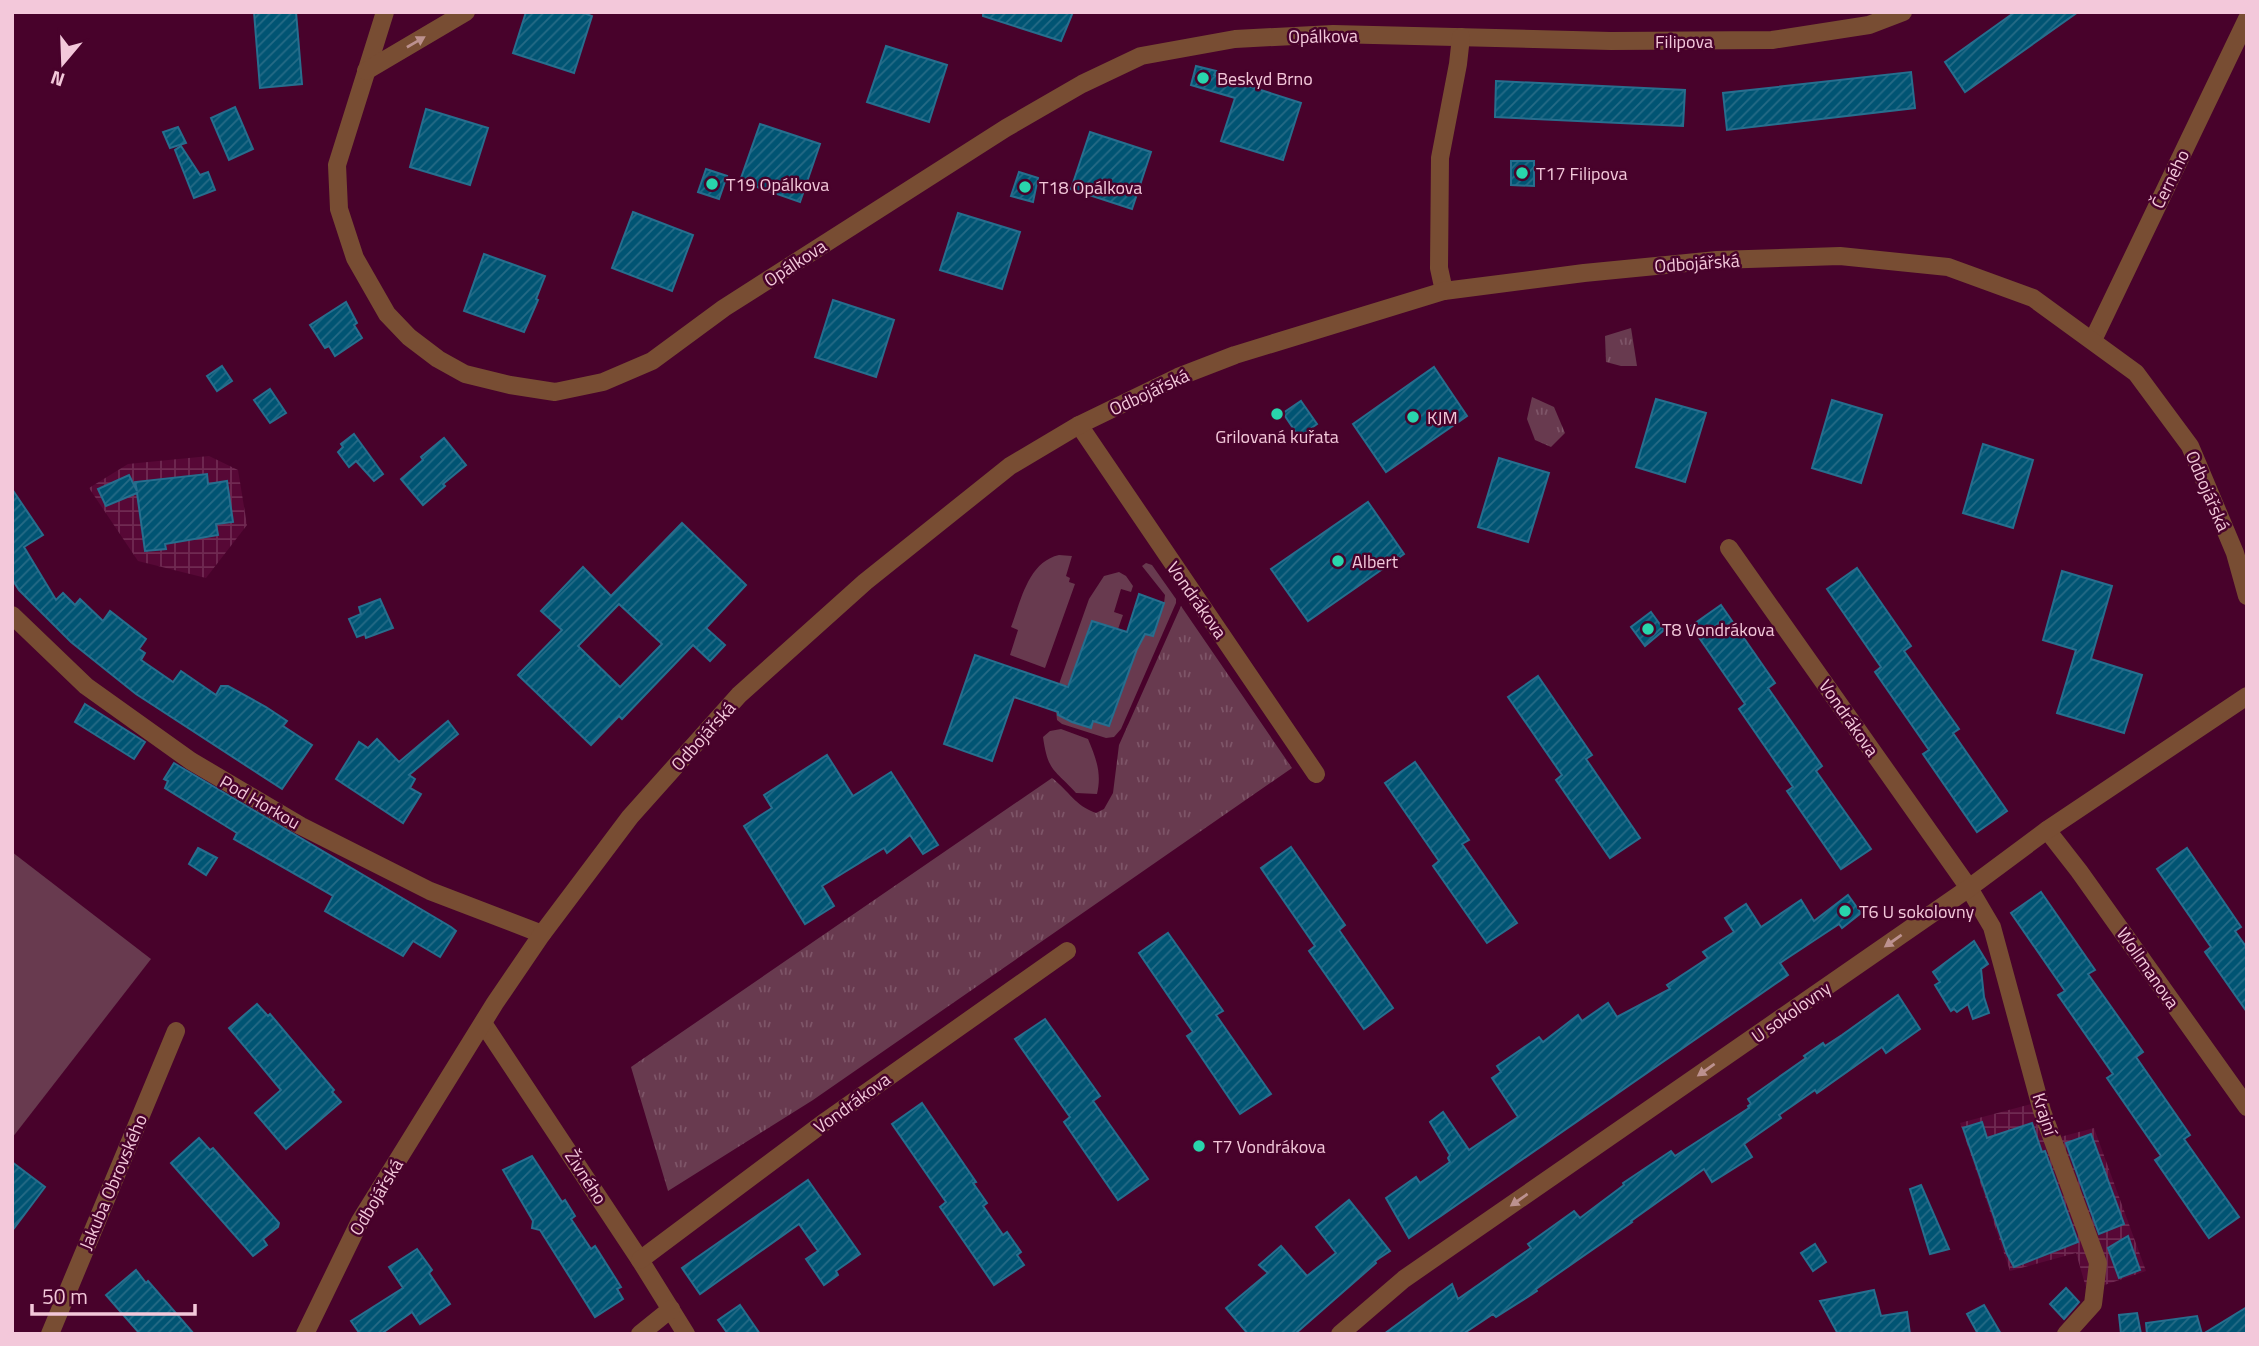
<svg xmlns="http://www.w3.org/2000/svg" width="2259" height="1346" viewBox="0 0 2259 1346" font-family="'Titillium Web',sans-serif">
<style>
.industrial{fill:url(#industrial-grid)}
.grass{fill:#683a4f}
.park{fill:url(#park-tufts)}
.building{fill:url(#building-hatch);stroke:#276e8e;stroke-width:2;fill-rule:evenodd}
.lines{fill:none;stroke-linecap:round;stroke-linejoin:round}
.minor{stroke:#784d33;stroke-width:18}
.tertiary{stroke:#784d33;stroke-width:18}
.oneway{fill:#bc918f}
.poi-dot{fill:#29d5ac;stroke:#48022b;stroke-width:2.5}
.labels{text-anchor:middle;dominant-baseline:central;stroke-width:5;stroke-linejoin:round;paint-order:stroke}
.street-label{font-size:18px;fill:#f3c8da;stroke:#48022b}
.poi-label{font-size:18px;fill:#f3c8da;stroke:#48022b;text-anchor:start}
</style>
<defs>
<pattern id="industrial-grid" width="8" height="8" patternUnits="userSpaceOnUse" patternTransform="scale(1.75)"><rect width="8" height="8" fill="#570836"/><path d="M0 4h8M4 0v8" fill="none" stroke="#702a52"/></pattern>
<pattern id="park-tufts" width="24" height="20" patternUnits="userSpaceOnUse" patternTransform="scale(1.75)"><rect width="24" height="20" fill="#683a4f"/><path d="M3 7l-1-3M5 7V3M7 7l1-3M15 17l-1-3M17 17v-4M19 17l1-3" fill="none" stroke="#7e5568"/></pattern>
<pattern id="building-hatch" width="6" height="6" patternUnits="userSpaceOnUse" patternTransform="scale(1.75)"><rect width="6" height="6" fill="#005473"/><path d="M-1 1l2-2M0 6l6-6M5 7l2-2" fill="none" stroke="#266b86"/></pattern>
</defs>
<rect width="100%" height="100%" fill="#48022b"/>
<g class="industrial">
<polygon points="209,456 238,470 247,525 206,578 138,561 89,488 128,464"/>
<polygon points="2046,1100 2060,1137 2094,1128 2146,1271 2087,1291 2076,1253 2010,1271 1960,1123"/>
</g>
<g class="grass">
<path d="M1059,555L1072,556L1066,576L1070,578L1069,582L1075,584L1045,668L1010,655L1018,630L1011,627C1021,601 1028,562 1059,555Z"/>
<polygon points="1146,563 1152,565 1176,599 1176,603 1121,729 1114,737 1106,738 1062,724 1057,720 1056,711 1091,727 1093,721 1109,726 1143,633 1153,636 1164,603 1165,595 1142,566"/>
<polygon points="1119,572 1126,576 1133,586 1131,592 1121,589 1114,612 1123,615 1118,629 1092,621 1069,686 1059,684 1089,599 1104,576"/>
<path d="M1061,729L1088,739C1096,758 1102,773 1097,794L1076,793C1055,769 1048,773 1043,737L1050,731Z"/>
<polygon points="12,852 151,959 12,1138"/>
</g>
<g class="park">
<polygon points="1631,328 1637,366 1621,366 1606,362 1605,336"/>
<polygon points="1532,397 1554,407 1565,433 1551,447 1535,440 1527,419"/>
<path d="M1181,606L1292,768L813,1100L668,1191L631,1067L1052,778C1070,792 1074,805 1096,813L1104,809L1113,793L1119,745Z"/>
</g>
<g class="building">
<polygon points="254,12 296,12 302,84 260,88"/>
<polygon points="526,12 581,12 592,16 574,73 513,53"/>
<polygon points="983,12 1073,12 1061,41 983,16"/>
<polygon points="2015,12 2078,12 1965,92 1945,62"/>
<polygon points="886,46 947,65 929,122 867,102"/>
<polygon points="1196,66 1216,71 1214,75 1301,103 1283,160 1221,141 1235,98 1191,85"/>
<polygon points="1911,72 1915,108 1727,130 1723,93"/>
<polygon points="1496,81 1685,90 1683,126 1495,117"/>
<polygon points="235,107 253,149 229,160 211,118"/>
<polygon points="426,109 488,128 470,185 410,167"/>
<polygon points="760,124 820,144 800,202 740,181"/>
<polygon points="178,127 186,143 170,148 163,132"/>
<polygon points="1090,132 1151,152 1132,209 1071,189"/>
<polygon points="181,146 200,175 208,172 215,190 194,198 175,150"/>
<polygon points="1511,161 1534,161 1534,186 1511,185"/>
<polygon points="706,169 727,176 719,199 698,192"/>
<polygon points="1019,172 1038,178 1033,202 1011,196"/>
<polygon points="633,212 693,235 672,291 612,268"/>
<polygon points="958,213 1020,232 1002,289 940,270"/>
<polygon points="484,254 545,276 536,299 538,300 524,332 464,311"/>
<polygon points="833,300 894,320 876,377 815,357"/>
<polygon points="346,302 357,323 354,325 362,338 335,356 329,346 325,348 310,325"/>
<polygon points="222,366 232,381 217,391 207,376"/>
<polygon points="1434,367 1467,416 1386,472 1353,424"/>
<polygon points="270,389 286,413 270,423 254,400"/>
<polygon points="1656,399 1706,413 1685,482 1636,467"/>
<polygon points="1832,400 1882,415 1861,483 1812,468"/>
<polygon points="1301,401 1317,424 1299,437 1283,413"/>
<polygon points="354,434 383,474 374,481 356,461 349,467 338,452 343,447 341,444"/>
<polygon points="444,438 466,465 443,484 445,486 423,505 401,479 423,460 421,457"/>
<polygon points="1983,444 2033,460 2013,528 1963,513"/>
<polygon points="1499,458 1549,473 1528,542 1478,527"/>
<polygon points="207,474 208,484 227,481 233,522 216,524 218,535 165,544 166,549 145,551 137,493 106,506 98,489 129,475 137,491 135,482"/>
<polygon points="12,489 43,535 24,547 56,600 63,593 75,605 80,599 103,621 110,611 146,639 139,649 145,653 141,660 173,682 181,671 216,695 221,686 228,686 266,707 287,721 283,726 312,745 282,789 136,694 71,642 19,590 12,579"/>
<polygon points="1368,502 1404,554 1308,621 1271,569"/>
<path d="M682,523L746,585L706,628L725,645L710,661L693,645L622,719L619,716L591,745L518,675L562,630L541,611L583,567L611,596ZM619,604L662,644L620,687L578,646Z"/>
<polygon points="1857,568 1911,646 1904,651 1959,729 1953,733 2007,811 1977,832 1923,754 1929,750 1875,672 1881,667 1827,589"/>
<polygon points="2062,571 2112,586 2091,659 2142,675 2124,733 2057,713 2076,650 2043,640"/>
<polygon points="1139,594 1164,603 1153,636 1145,634 1137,649 1109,726 1093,721 1091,728 1072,722 1058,715 1058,712 1014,697 992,761 944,744 975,655 1068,687 1092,621 1127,632"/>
<polygon points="380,599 393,628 366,638 365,634 357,637 349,619 361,614 359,607"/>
<polygon points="1721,605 1775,683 1768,688 1822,766 1816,771 1871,849 1841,869 1787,791 1793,787 1739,709 1745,704 1691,626"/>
<polygon points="1651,612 1664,630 1645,646 1631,627"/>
<polygon points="1538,676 1592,755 1586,759 1640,838 1610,858 1556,780 1562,775 1508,697"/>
<polygon points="85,704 145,742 134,759 75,722"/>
<polygon points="448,721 458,734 409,775 415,779 410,788 421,794 403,823 336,779 359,742 368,748 377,739 399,762"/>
<polygon points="827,755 853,796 891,772 938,845 923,854 910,835 887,853 884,848 822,886 834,906 805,924 744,826 772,808 764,795"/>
<polygon points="1415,762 1469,840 1462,844 1517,923 1487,943 1433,866 1439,861 1385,783"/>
<polygon points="174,763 451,927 456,931 440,957 413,941 403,956 325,911 333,896 234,839 237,833 165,788 168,781 164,779"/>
<polygon points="1291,847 1345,925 1339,930 1393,1008 1364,1029 1309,951 1315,946 1261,868"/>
<polygon points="198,848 217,858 206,875 189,864"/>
<polygon points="2187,848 2241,927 2235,931 2247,948 2247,1012 2205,952 2211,947 2157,869"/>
<polygon points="2041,892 2095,970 2088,974 2143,1052 2136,1057 2190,1135 2184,1139 2239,1217 2209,1238 2155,1160 2161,1156 2107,1078 2113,1074 2058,995 2065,991 2011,913"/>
<polygon points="1848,895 1861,913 1842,928 1839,924 1780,963 1788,975 1409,1238 1386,1198 1416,1177 1420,1183 1450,1162 1448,1158 1450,1155 1430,1122 1443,1112 1469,1150 1518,1117 1492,1078 1501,1072 1497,1066 1539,1037 1543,1042 1578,1015 1582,1021 1608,1003 1617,1017 1670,989 1667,985 1708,958 1703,952 1734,932 1725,918 1746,904 1761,927 1801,900 1814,921"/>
<polygon points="1168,933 1223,1011 1216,1015 1271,1094 1240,1114 1187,1036 1193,1032 1139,953"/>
<polygon points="1974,941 1988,964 1981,969 1984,997 1989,1013 1973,1019 1968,1004 1957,1012 1954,1009 1951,1011 1935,985 1940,982 1933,972"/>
<polygon points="1898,995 1920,1029 1886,1053 1882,1047 1817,1093 1815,1090 1779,1115 1781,1118 1744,1144 1752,1157 1712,1182 1704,1169 1631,1221 1632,1222 1536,1289 1537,1291 1496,1317 1493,1314 1463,1334 1384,1334 1452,1284 1458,1299 1531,1248 1528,1244 1574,1211 1580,1218 1624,1185 1623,1183 1671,1151 1675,1156 1749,1108 1748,1106 1751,1104 1748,1099 1806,1058 1804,1056 1823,1043 1825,1046 1842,1035"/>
<polygon points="257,1004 268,1016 270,1014 334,1090 332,1092 341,1102 286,1149 255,1113 281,1090 229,1028"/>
<polygon points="1045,1019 1100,1096 1093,1101 1148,1179 1118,1200 1064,1122 1070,1117 1015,1039"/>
<polygon points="922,1103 976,1182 973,1183 987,1203 983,1206 1003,1235 1007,1232 1021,1252 1017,1255 1024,1265 994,1285 940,1207 946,1202 892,1124"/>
<polygon points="1982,1122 1987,1138 2032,1123 2042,1152 2045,1151 2078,1242 2014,1267 2007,1254 1963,1128"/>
<polygon points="2091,1134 2124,1224 2099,1234 2066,1143"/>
<polygon points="199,1138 210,1150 213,1148 279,1223 278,1227 263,1239 267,1245 253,1256 171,1163"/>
<polygon points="532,1156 562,1202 565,1200 575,1216 571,1219 591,1249 595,1246 621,1287 617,1289 623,1299 595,1317 540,1230 532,1228 533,1221 503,1170"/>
<polygon points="12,1162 45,1187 12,1231"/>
<polygon points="808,1180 860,1254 836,1271 838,1275 824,1285 806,1259 818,1251 799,1224 700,1294 682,1268"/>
<polygon points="1921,1185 1949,1249 1930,1254 1910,1189"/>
<polygon points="1349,1200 1390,1251 1375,1261 1376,1263 1295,1334 1248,1334 1226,1308 1268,1273 1259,1265 1281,1246 1307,1276 1336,1253 1316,1227"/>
<polygon points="2128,1236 2140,1270 2119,1278 2108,1248"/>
<polygon points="1815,1244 1826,1262 1813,1271 1801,1253"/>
<polygon points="417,1249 432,1270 429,1273 450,1304 420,1324 412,1312 381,1334 360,1334 351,1321 403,1288 389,1267"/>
<polygon points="136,1270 146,1283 148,1281 194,1334 140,1334 106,1295"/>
<polygon points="2066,1288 2079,1302 2064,1319 2050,1304"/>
<polygon points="1874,1290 1881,1316 1907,1312 1910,1334 1838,1334 1820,1301"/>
<polygon points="740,1305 760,1334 728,1334 718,1320"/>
<polygon points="1984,1305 2001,1334 1978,1334 1967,1314"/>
<polygon points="2247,1307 2247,1334 2203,1334"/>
<polygon points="2137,1313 2141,1334 2121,1334 2119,1315"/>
<polygon points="2197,1316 2202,1334 2147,1334 2146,1323"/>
</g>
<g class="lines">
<g class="minor">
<polyline points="385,12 337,165 339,209 355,258 387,314 409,337 438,359 465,374 510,385 555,392 603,382 652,361 724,308 1006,128 1082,84 1141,56 1235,39 1333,34 1611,41 1772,40 1869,25 1903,12"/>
<polyline points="366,71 466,12"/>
<polyline points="1444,291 1439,268 1440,158 1458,64 1461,37"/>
<polyline points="2093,340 2247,19"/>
<polyline points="1079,425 1316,774"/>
<polyline points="1729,548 1969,888 1992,927 2042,1111 2098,1263 2093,1304 2066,1334"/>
<polyline points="12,615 86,686 191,761 301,826 430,891 542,934"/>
<polyline points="2047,830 2079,871 2247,1107"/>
<polyline points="483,1023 640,1260 686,1334"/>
<polyline points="640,1260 826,1121 1067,951"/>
<polyline points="50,1334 176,1031"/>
<polyline points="640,1334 671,1309"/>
<polyline points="1340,1334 1404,1279 1969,888 2047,830 2247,696"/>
</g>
<polyline class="tertiary" points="305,1334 360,1221 495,1003 542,934 630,817 739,695 865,582 1010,466 1079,425 1178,377 1235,355 1444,291 1584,273 1717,260 1840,256 1948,267 2033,298 2136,373 2190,446 2235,553 2247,596"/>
</g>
<defs><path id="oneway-solid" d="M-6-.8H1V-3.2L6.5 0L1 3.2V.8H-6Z" transform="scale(1.75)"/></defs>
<g class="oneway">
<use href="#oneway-solid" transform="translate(416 42) rotate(-30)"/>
<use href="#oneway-solid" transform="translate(1893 941) rotate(145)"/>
<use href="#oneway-solid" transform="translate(1706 1070) rotate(145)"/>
<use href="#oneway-solid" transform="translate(1519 1200) rotate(145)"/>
</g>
<g class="poi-dot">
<circle cx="1203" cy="78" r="7"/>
<circle cx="1522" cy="173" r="7"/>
<circle cx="712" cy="184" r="7"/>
<circle cx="1025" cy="187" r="7"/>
<circle cx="1277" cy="414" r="7"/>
<circle cx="1413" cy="417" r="7"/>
<circle cx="1338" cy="561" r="7"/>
<circle cx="1648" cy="629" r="7"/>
<circle cx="1845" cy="911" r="7"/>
<circle cx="1199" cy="1146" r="7"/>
</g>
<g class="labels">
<g class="street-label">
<text transform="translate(1323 36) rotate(-1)">Opálkova</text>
<text x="1684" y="41">Filipova</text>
<text transform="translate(2170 179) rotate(-64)">Černého</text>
<text transform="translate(795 263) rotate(-33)">Opálkova</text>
<text transform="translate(1697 263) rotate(-4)">Odbojářská</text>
<text transform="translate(1149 392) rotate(-25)">Odbojářská</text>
<text transform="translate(2208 491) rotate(67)">Odbojářská</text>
<text transform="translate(1197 600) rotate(55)">Vondrákova</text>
<text transform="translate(1849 718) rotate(55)">Vondrákova</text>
<text transform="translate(703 736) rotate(-48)">Odbojářská</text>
<text transform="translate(260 802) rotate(30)">Pod Horkou</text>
<text transform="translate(2148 968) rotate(55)">Wollmanova</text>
<text transform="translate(1791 1012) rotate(-35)">U sokolovny</text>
<text transform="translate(852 1103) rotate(-36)">Vondrákova</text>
<text transform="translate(2045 1114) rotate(72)">Krajní</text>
<text transform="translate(586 1177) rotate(57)">Živného</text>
<text transform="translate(113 1182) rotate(-67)">Jakuba Obrovského</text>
<text transform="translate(376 1197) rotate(-59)">Odbojářská</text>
</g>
<g class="poi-label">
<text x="1217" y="78">Beskyd Brno</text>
<text x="1536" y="173">T17 Filipova</text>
<text x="726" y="184">T19 Opálkova</text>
<text x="1039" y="187">T18 Opálkova</text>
<text x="1427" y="417">KJM</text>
<text x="1277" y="436" text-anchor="middle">Grilovaná kuřata</text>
<text x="1352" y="561">Albert</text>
<text x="1662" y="629">T8 Vondrákova</text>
<text x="1859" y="911">T6 U sokolovny</text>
<text x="1213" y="1146">T7 Vondrákova</text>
</g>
</g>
<rect width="2259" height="1346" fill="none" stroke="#f3c8da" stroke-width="28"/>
<g transform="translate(63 63) rotate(199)" stroke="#48022b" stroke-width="5" paint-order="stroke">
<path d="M0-5L12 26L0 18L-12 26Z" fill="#f3c8da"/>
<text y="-10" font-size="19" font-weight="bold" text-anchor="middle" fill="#f3c8da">N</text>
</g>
<path d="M32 1304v10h163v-10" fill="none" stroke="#f3c8da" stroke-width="3.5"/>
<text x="42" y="1304" font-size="21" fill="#f3c8da" stroke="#48022b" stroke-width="5" paint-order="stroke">50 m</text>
</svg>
